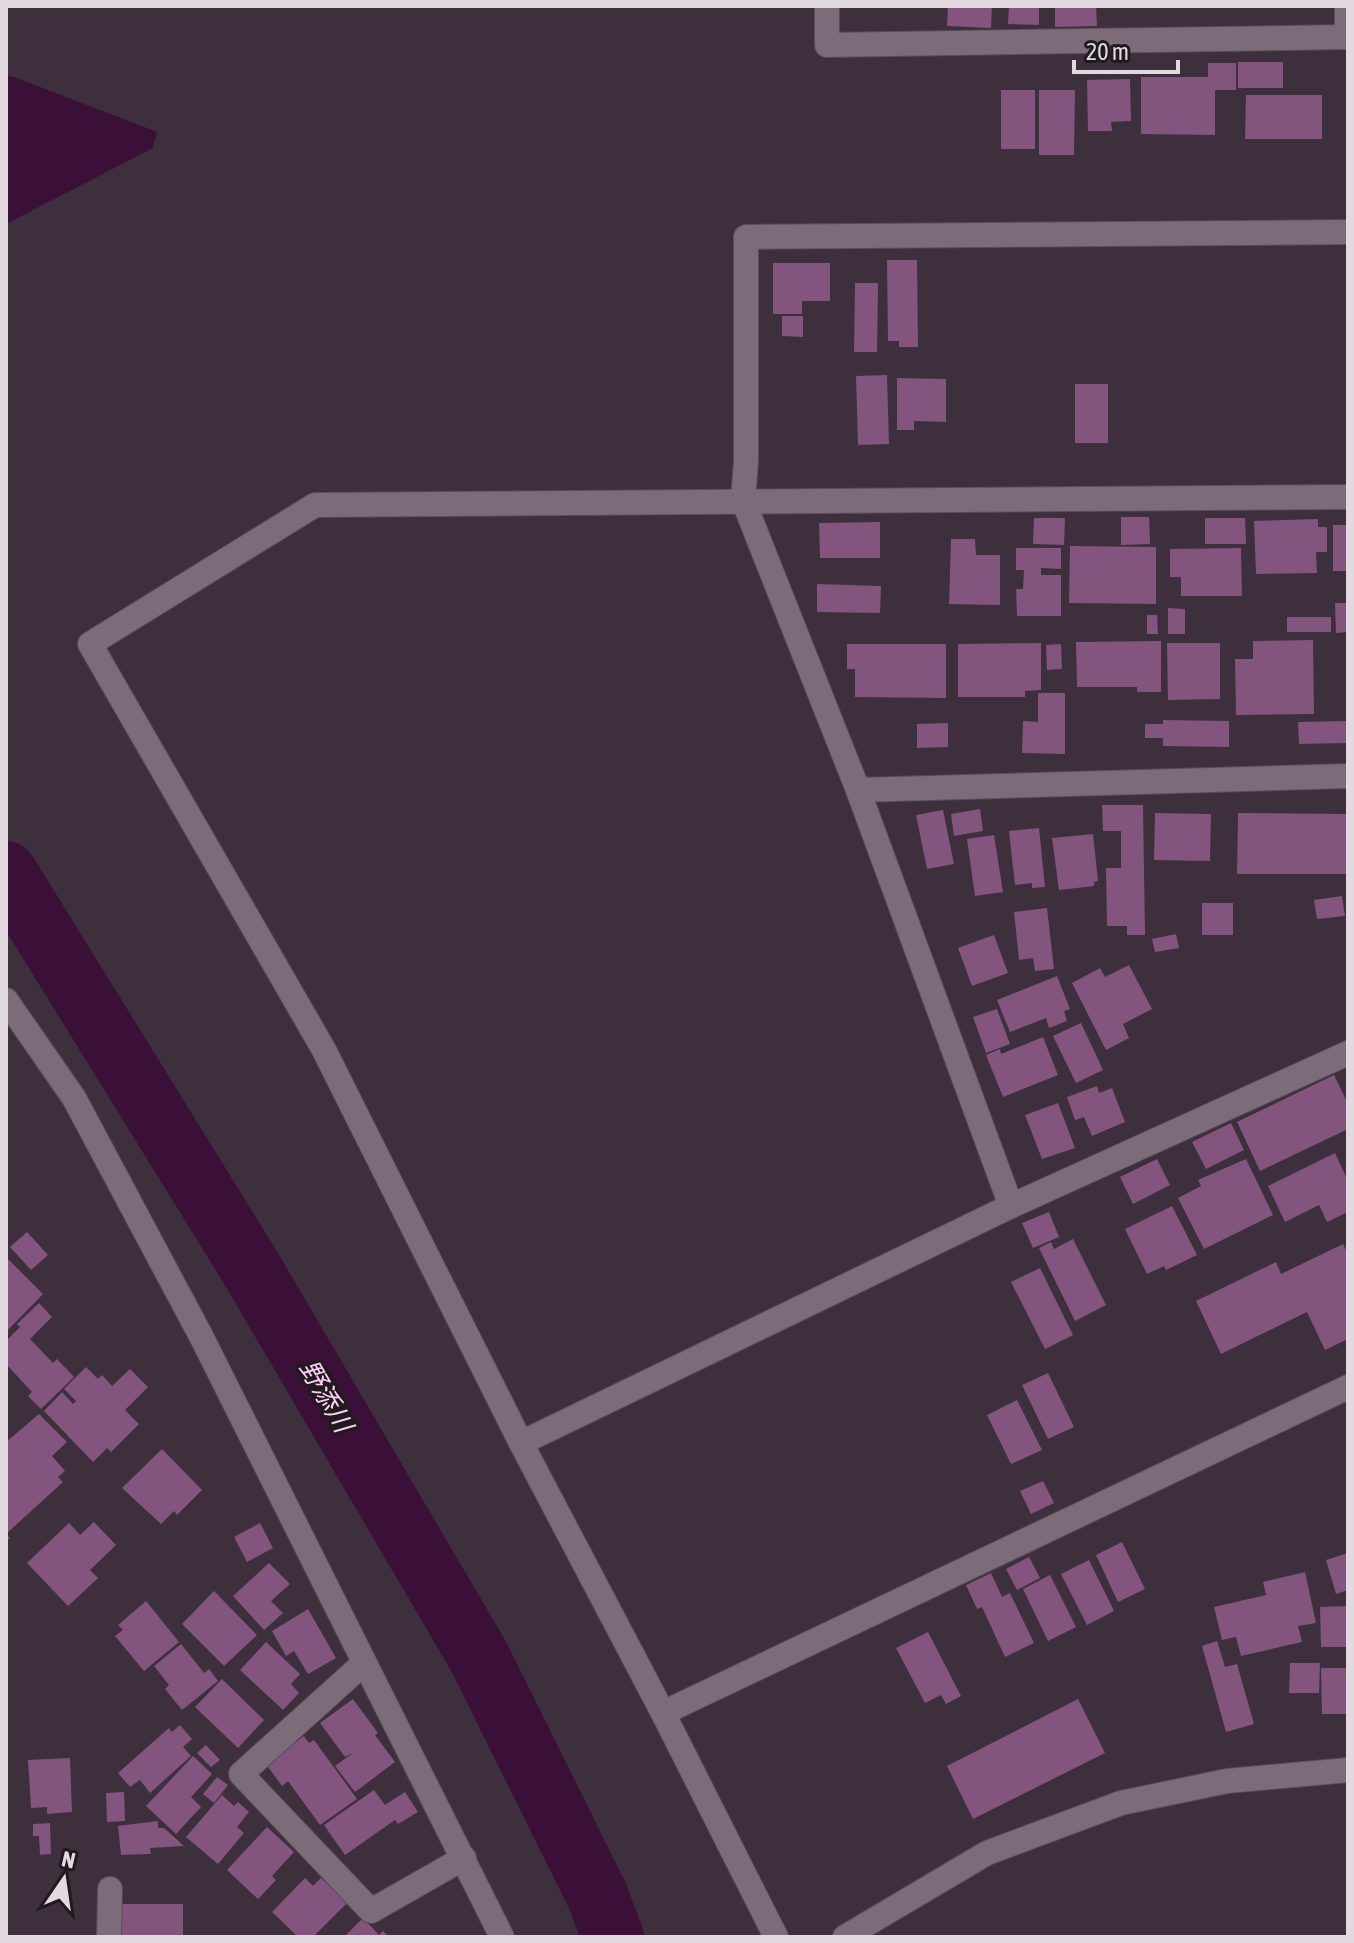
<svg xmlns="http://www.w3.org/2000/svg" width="1354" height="1943" viewBox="0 0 1354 1943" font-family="'Asap Condensed','Noto Sans JP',sans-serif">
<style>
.water{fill:#3b1038}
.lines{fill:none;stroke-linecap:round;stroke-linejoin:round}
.river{stroke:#3b1038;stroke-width:62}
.building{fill:#83547e}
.street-casing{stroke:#594d57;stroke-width:26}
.secondary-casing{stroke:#594d57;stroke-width:26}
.street{stroke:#7c6c7a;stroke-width:24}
.secondary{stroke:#7c6c7a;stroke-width:24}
.labels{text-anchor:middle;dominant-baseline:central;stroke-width:7;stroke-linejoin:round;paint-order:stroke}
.water-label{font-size:26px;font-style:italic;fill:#fcd0f6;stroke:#201a1f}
</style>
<rect width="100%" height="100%" fill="#3d2f3c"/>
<polygon class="water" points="6,76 14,77 157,132 153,148 6,224"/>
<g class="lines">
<polyline class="river" points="6,872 249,1265 479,1657 597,1895 613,1937"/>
</g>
<g class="building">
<polygon points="948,6 992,6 991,28 947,26"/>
<polygon points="1009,6 1039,6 1039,25 1008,24"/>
<polygon points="1055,6 1096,6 1097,26 1055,27"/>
<rect x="1238" y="62" width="45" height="26"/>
<polygon points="1208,63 1236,63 1236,90 1215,90 1215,135 1141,134 1141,77 1208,77"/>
<polygon points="1130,79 1131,121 1111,122 1112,131 1088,131 1087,80"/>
<rect x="1001" y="90" width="34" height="59"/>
<polygon points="1039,90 1075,90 1074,155 1039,155"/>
<polygon points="1246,95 1322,95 1322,139 1245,139"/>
<polygon points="887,260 917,260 918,347 899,347 899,341 888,341"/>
<polygon points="773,263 830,263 830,301 802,301 802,314 773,314"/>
<polygon points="855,283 878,283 877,352 854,352"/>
<polygon points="782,316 803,316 803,337 782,336"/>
<polygon points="887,375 889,444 858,445 856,376"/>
<polygon points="897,378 946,379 946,422 914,421 914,430 897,430"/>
<rect x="1075" y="384" width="33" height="59"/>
<polygon points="1121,517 1149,517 1150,544 1121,545"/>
<polygon points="1034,518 1065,518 1064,545 1033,544"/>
<polygon points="1205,518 1245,518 1246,544 1205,544"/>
<polygon points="1318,519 1318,527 1327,527 1327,552 1316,552 1317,573 1256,574 1254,521"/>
<polygon points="880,522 880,558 820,558 819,523"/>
<rect x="1333" y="525" width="15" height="46"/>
<polygon points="951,539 975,539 976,555 1000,555 1000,605 949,604"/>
<polygon points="1070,546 1156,547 1156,604 1069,603"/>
<polygon points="1016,548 1061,548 1061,569 1041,568 1041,575 1061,575 1061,616 1017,616 1016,589 1023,589 1024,570 1016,570"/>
<polygon points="1241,548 1242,596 1181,596 1181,577 1170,577 1170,549"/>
<polygon points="817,584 881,586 880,613 817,612"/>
<polygon points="1335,603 1348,603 1348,632 1336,633"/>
<polygon points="1168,608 1185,609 1185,634 1168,634"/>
<polygon points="1147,615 1157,615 1158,634 1147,634"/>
<rect x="1287" y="617" width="44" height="15"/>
<polygon points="1313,640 1314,714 1236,715 1235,659 1253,659 1253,641"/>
<polygon points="1161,641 1161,692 1137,692 1137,687 1077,687 1076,642"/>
<polygon points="1041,643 1041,690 1025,691 1025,697 958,697 958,644"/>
<polygon points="1167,643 1220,643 1220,699 1168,700"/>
<polygon points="847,644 946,644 946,698 855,697 855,669 847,669"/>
<polygon points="1061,644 1062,669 1047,670 1046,645"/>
<polygon points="1038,693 1065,693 1065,754 1022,753 1023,721 1038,722"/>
<polygon points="1163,720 1229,721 1229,747 1163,746 1163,738 1145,738 1145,724 1163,724"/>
<polygon points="1348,721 1348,743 1299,744 1298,722"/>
<polygon points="948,723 948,747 917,748 917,724"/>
<polygon points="1102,805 1143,805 1145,935 1127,935 1127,926 1107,926 1106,868 1121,868 1121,831 1103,831"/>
<polygon points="980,809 983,831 954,836 951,814"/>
<polygon points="943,810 954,864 927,869 916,815"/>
<polygon points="1155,813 1211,814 1210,861 1154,860"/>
<polygon points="1238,813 1348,814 1347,874 1237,874"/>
<polygon points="1039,828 1045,887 1032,888 1032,883 1015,885 1009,831"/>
<polygon points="1093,834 1098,881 1094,882 1094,886 1059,890 1052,838"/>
<polygon points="994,835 1003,892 975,896 967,839"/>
<polygon points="1342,896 1345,916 1317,919 1314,900"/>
<rect x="1202" y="903" width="31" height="32"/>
<polygon points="1047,908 1054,969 1035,971 1033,958 1019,960 1014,912"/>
<polygon points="1176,934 1179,948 1155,952 1152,939"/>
<polygon points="994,935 1008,973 972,986 958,948"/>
<polygon points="1129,965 1152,1009 1123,1024 1129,1038 1106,1050 1072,983 1100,968 1105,977"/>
<polygon points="1057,976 1070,1009 1064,1011 1067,1021 1049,1028 1046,1018 1010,1032 997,1000"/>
<polygon points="997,1009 1010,1044 986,1053 973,1017"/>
<polygon points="1081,1023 1103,1070 1076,1083 1053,1036"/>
<polygon points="1043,1037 1058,1075 1003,1097 986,1055 1000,1049 1001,1054"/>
<polygon points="1334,1075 1348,1104 1348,1129 1260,1171 1237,1122"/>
<polygon points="1097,1086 1099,1093 1112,1088 1125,1122 1092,1136 1084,1117 1075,1120 1067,1097"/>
<polygon points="1058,1103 1075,1148 1042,1159 1025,1115"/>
<polygon points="1231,1123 1244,1150 1206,1169 1192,1142"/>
<polygon points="1335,1153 1348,1181 1348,1212 1327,1222 1319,1205 1285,1222 1268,1186"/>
<polygon points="1157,1159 1170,1185 1133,1204 1120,1177"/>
<polygon points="1246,1159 1273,1215 1204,1249 1178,1198 1201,1186 1198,1180"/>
<polygon points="1172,1206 1197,1255 1166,1270 1164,1266 1147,1274 1125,1229"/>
<polygon points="1049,1212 1059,1237 1033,1248 1022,1223"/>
<polygon points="27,1232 48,1255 31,1270 10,1247"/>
<polygon points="1073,1239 1106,1305 1075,1321 1039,1248 1051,1242 1054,1249"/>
<polygon points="1343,1244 1348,1254 1348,1339 1325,1350 1307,1312 1221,1354 1196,1301 1276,1262 1281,1274"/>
<polygon points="6,1257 43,1294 6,1332"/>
<polygon points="1040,1268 1073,1335 1045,1349 1011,1282"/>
<polygon points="39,1303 52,1317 30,1339 53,1363 57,1359 74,1377 41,1409 28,1396 32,1392 6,1364 6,1341 20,1327 17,1324"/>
<polygon points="86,1367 98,1379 102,1375 112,1386 130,1369 148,1387 125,1410 139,1424 111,1452 107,1448 93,1462 44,1411 62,1392 73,1404 76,1401 64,1389"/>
<polygon points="1048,1373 1074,1427 1048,1439 1022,1385"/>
<polygon points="1017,1400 1042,1450 1011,1464 987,1415"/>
<polygon points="39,1414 67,1442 52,1456 65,1471 58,1477 63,1482 6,1534 10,1538 6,1541 6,1442"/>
<polygon points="162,1449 202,1490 177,1515 174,1511 161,1524 122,1488"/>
<polygon points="1043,1481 1054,1503 1031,1514 1020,1491"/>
<polygon points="94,1522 116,1545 90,1570 98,1578 68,1606 27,1563 69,1523 80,1535"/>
<polygon points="260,1523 273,1548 247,1562 234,1537"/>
<polygon points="1122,1542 1145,1589 1118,1602 1096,1555"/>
<polygon points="1348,1553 1348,1590 1336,1594 1326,1560"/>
<polygon points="1029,1557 1040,1578 1017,1590 1006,1569"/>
<polygon points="1089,1560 1114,1611 1087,1625 1061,1574"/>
<polygon points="269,1563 290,1584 271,1601 283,1613 264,1630 233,1596"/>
<polygon points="1305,1572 1316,1623 1298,1626 1302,1642 1241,1656 1236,1637 1222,1640 1214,1607 1266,1595 1263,1582"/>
<polygon points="991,1573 1002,1597 1010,1593 1034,1643 1005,1657 982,1607 977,1609 966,1585"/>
<polygon points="1050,1575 1076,1627 1048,1641 1023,1589"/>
<polygon points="214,1591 257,1635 224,1666 182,1624"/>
<polygon points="146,1601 179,1642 144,1671 115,1636 123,1630 118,1625"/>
<polygon points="1348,1606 1348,1647 1321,1647 1320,1607"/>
<polygon points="308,1609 336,1658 308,1674 294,1651 286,1656 272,1631"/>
<polygon points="928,1632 961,1696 946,1704 941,1695 925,1703 896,1648"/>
<polygon points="1217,1641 1225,1667 1237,1664 1254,1724 1226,1732 1202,1646"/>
<polygon points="266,1642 300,1674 291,1684 299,1693 283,1710 240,1670"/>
<polygon points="181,1644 204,1673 209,1669 218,1681 182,1710 165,1689 169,1685 154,1666"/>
<polygon points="1290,1663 1320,1663 1319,1693 1289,1693"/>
<polygon points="1321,1668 1348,1668 1348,1714 1322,1714"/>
<polygon points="222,1679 264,1720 238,1748 195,1707"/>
<polygon points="353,1699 378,1733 375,1735 395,1762 355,1792 335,1766 353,1753 345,1757 320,1723"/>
<polygon points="1078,1699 1105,1753 973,1819 947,1766"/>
<polygon points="180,1725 192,1739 183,1747 191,1756 150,1793 140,1780 130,1787 118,1773 169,1728 172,1732"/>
<polygon points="304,1736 309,1743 314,1740 357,1799 320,1825 288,1781 282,1786 266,1764"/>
<polygon points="206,1745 220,1760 211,1767 197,1753"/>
<polygon points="193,1756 212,1774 191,1797 201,1807 176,1834 146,1806"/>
<polygon points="70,1758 72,1812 47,1814 47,1807 31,1808 28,1760"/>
<polygon points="217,1777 228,1785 214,1803 203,1794"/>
<polygon points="374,1790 385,1805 405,1792 418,1812 398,1824 395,1820 345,1855 324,1825"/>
<polygon points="124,1792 125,1821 107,1822 106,1793"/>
<polygon points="222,1795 234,1806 238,1802 249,1812 237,1827 244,1833 218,1864 186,1837"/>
<polygon points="158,1821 158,1828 164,1828 184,1846 150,1848 151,1854 121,1855 118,1826"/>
<polygon points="50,1823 51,1854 40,1855 39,1836 33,1836 33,1824"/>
<polygon points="267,1827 294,1852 272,1876 276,1880 258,1899 227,1870"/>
<polygon points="305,1878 313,1886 321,1878 347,1903 313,1937 298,1937 272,1912"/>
<rect x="118" y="1904" width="65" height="33"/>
<polygon points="363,1918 379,1935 383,1931 389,1937 344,1937"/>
</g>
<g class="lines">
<g class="street-casing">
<g id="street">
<polyline points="827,6 827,45 1347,37 1347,6"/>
<polyline points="858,790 1348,776"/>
<polyline points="6,1000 74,1098 201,1336 502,1937"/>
<polyline points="1011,1206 858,790 743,500 746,461 746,237 1348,232"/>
<polyline points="521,1443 1011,1206 1348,1053"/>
<polyline points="363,1664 241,1774 371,1911 464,1858"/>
<polyline points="663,1713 1348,1387"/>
<polyline points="109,1937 110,1889"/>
<polyline points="776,1937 663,1713 521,1443 324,1050 90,644 315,505 1348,497"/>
</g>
</g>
<g class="secondary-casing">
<polyline id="secondary" points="845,1937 987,1853 1121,1803 1227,1781 1348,1770"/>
</g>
<use href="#street" class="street"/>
<use href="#secondary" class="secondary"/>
</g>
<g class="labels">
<g class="water-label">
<text transform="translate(326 1396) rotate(60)">野添川</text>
</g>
</g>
<rect width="1354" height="1943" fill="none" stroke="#e2d9e1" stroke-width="16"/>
<g transform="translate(64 1879) rotate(13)" stroke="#201a1f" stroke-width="6" paint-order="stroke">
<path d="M0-6L14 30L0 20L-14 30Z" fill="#e2d9e1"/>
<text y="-12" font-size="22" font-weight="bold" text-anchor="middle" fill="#e2d9e1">N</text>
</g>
<path d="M1074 60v12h104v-12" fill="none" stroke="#e2d9e1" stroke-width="4"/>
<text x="1086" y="60" font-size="24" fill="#e2d9e1" stroke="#201a1f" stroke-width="6" paint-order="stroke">20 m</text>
</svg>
